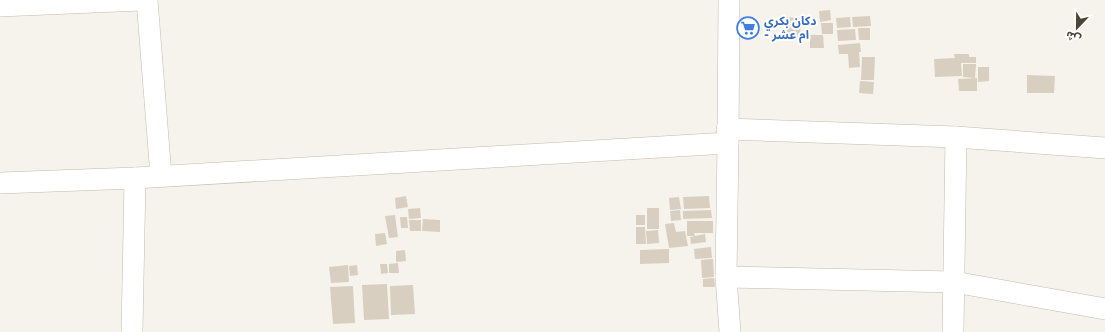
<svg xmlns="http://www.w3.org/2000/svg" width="1105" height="332" viewBox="0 0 1105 332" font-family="Raleway,'Noto Sans Arabic',sans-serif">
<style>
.building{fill:#d8cfc1}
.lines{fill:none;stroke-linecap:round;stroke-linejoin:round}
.minor-casing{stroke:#c2bbae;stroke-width:22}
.minor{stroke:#fff;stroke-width:21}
.labels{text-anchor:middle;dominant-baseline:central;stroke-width:4;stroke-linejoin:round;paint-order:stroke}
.shop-label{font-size:12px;font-weight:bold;fill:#366cbe;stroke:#fff;text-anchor:start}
</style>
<rect width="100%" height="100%" fill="#f6f3ec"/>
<g class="building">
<polygon points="830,10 831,20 820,22 819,11"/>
<polygon points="870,16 871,26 853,27 852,17"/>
<polygon points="785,17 801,18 800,40 785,40"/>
<polygon points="850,17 851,27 837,28 836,18"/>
<polygon points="821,23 833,23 833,34 822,34"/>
<polygon points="858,28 870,28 870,40 859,40"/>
<polygon points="855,29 856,40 838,41 837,30"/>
<polygon points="810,35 823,35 824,48 810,48"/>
<polygon points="860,43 861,52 859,52 860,67 849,68 848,54 839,54 838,45"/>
<polygon points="954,54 969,54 969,57 976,57 976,63 961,63 962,76 935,77 934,59 955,58"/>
<polygon points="862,57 875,57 874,80 861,80"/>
<polygon points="963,64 976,64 975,78 963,77"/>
<polygon points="978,67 989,67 989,81 978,82"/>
<polygon points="1027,75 1055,76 1054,93 1027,93"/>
<polygon points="977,78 977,91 959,91 958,79"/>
<polygon points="860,81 874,82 873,94 859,93"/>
<polygon points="406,196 408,207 396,209 395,198"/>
<polygon points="709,196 710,208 684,209 683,197"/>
<polygon points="679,197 681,209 670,210 669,198"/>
<polygon points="420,208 421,218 409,219 408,209"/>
<rect x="647" y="208" width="12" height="21"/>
<polygon points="680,210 681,220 671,221 670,211"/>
<polygon points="711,210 712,218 683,219 683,211"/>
<polygon points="395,215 398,237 389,238 385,216"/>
<rect x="636" y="215" width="9" height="10"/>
<polygon points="400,217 407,217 408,228 401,228"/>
<polygon points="423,219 440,220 440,232 422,231"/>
<polygon points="409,220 421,220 421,231 410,231"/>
<polygon points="687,221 713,221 713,233 694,233 695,236 687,236"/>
<polygon points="674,223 676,232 685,231 688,246 669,248 665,224"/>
<polygon points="636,227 645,227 646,244 636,244"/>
<polygon points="658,230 659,243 647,244 646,231"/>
<polygon points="385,233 387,244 376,246 375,234"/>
<polygon points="705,234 706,242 691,244 690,237"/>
<polygon points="711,247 712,258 695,259 694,249"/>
<polygon points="669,249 669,263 640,264 640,250"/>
<polygon points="405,250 406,261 396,262 396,251"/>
<polygon points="713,259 714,277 702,278 701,260"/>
<polygon points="398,263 399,273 389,273 389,264"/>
<polygon points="380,264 387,264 388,273 381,274"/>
<polygon points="348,265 349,282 331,283 329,267"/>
<polygon points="357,265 358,275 350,276 349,266"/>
<polygon points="714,278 715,287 703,287 703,279"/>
<polygon points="387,284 389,319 364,320 362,285"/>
<polygon points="413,285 415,314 391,315 390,286"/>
<polygon points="353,286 355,323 333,324 330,287"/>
</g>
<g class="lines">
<g class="minor-casing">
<g id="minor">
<polyline points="147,0 161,176"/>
<polyline points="0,6 141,0"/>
<polyline points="727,129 956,137 1105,148"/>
<polyline points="728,143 726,277 730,332"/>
<polyline points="0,183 135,178 728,143 729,0"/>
<polyline points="726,277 954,282 1105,309"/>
<polyline points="132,332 135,178"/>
<polyline points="953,332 956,137"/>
</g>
</g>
<use href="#minor" class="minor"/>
</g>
<defs>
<g id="supermarket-ring" transform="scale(1.15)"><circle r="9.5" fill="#fff" stroke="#3f7fe0" stroke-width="1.5"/><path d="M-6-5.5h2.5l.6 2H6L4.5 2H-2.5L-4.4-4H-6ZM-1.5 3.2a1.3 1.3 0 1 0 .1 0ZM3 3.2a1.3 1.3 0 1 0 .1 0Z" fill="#3f7fe0"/></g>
</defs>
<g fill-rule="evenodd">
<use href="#supermarket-ring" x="748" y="28"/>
</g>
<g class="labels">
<g class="shop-label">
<text x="764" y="21">دكان بكري<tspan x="764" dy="14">- ام عشر</tspan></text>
</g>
</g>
<g transform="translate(1077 28) rotate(202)" stroke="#ffffff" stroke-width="3" paint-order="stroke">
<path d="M0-3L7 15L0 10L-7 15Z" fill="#4b4439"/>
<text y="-6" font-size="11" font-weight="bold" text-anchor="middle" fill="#4b4439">ش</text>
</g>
</svg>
